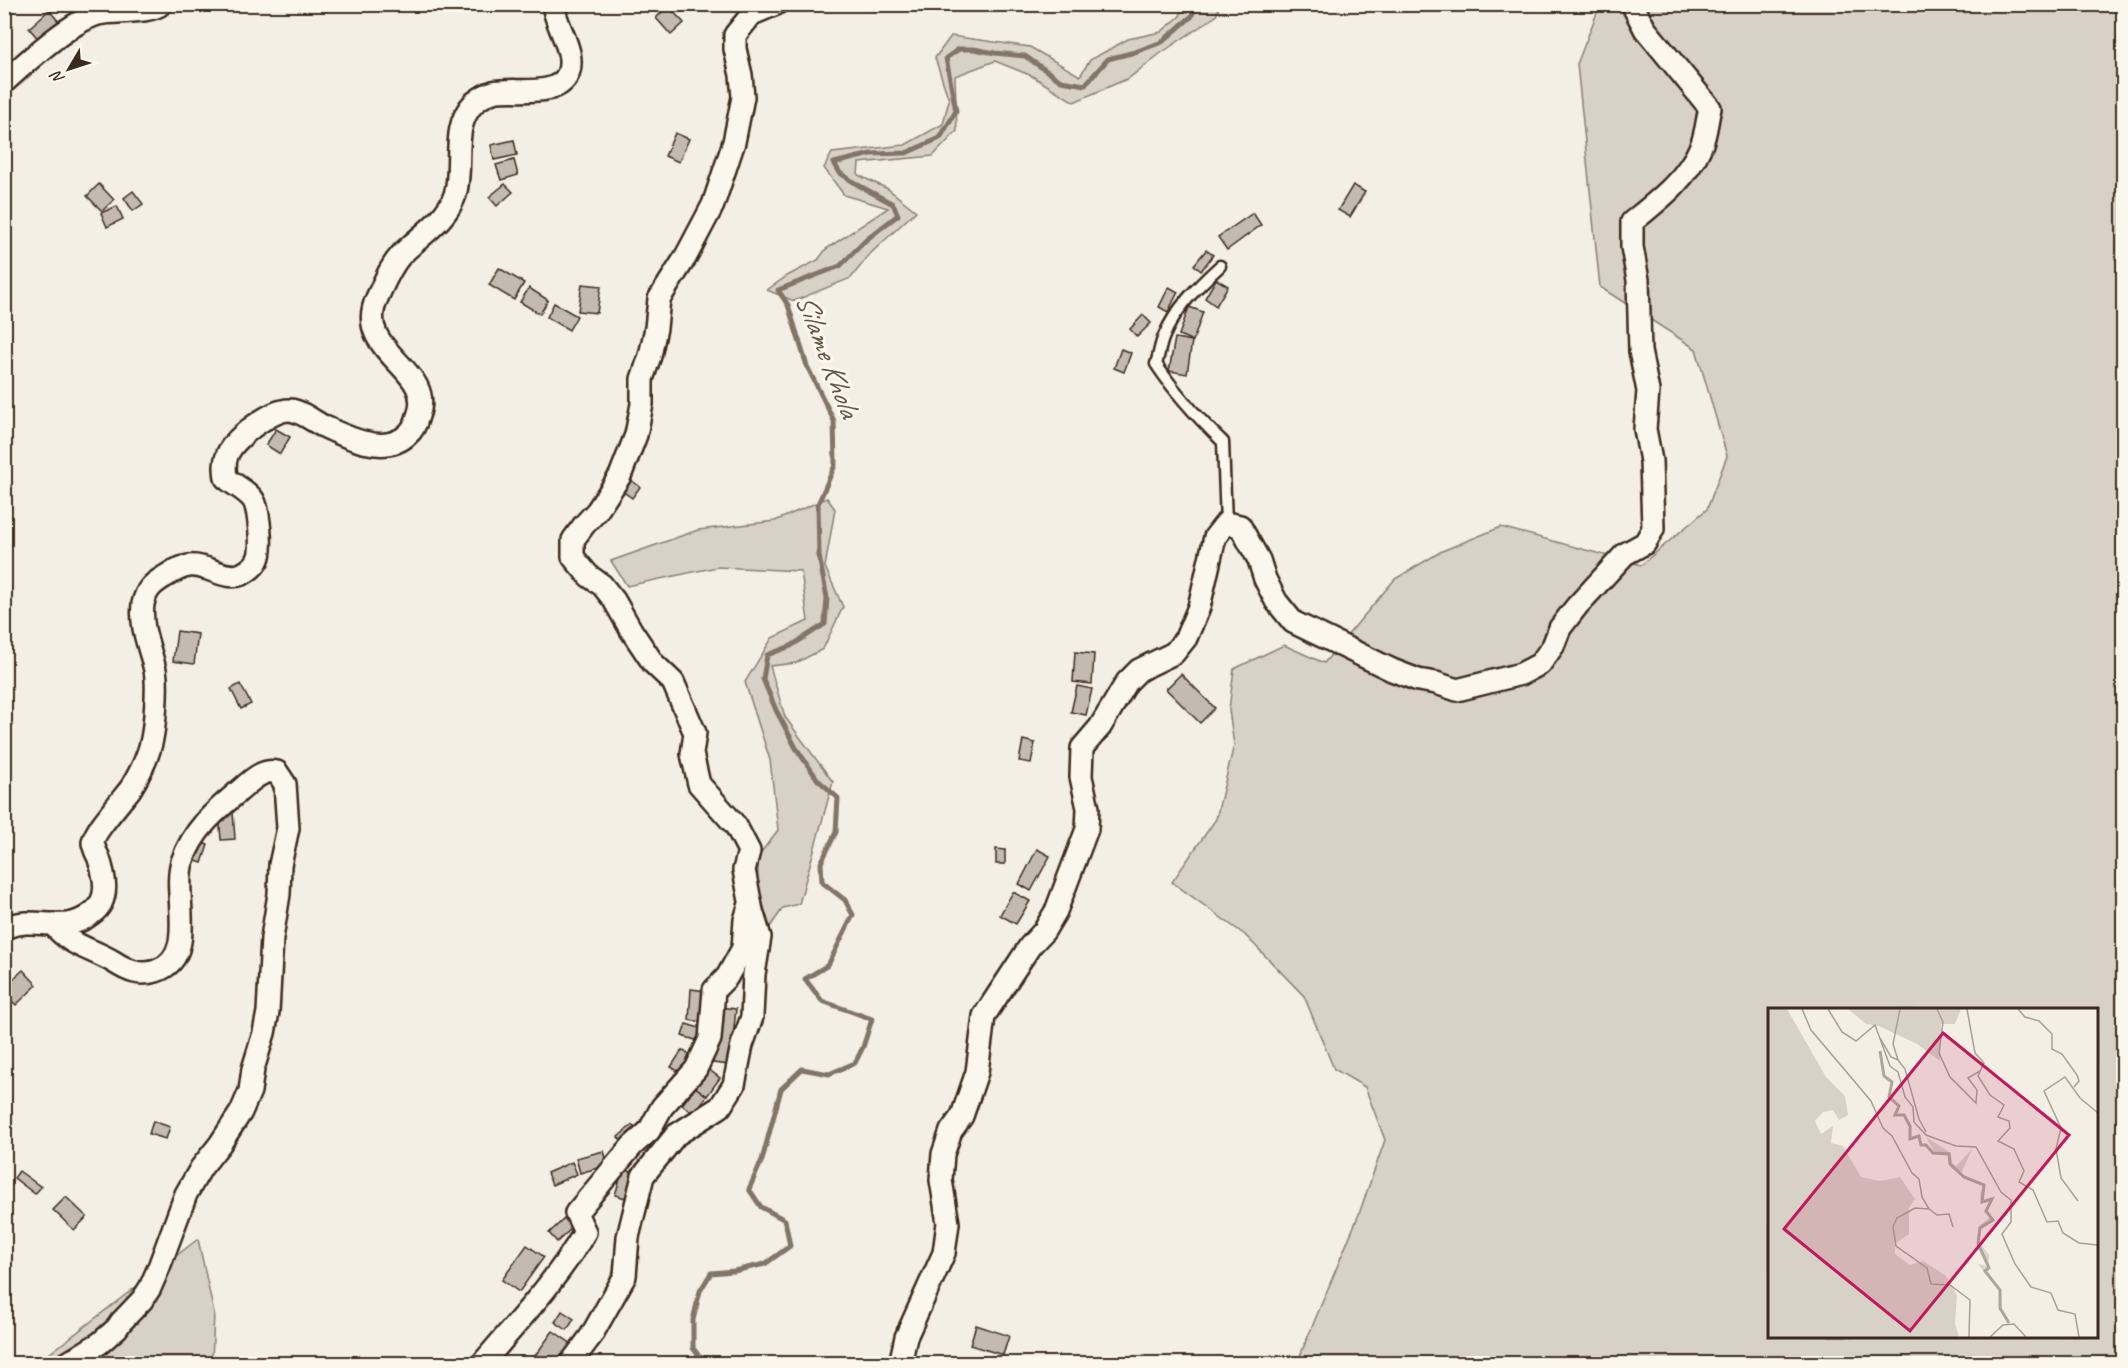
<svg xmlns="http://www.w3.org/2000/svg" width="2128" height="1368" viewBox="0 0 2128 1368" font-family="Caveat,sans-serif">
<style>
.green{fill:#d8d1c6;stroke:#8a7e72;stroke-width:1.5;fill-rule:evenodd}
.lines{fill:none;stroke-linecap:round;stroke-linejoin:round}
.stream{stroke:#817468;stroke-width:5}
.building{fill:#c3bbb0;stroke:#3b2a1e;stroke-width:1.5}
.service-casing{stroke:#3b2a1e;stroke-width:15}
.minor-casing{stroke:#3b2a1e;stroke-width:26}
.service{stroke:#fbf7ec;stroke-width:10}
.minor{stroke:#fbf7ec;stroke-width:21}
.labels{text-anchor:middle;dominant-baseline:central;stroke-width:6;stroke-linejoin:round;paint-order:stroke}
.water-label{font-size:30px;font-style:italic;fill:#645549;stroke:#fbf7ec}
.inset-river{fill:none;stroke:#afa69a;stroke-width:3}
.inset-road{fill:none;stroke:#a9a095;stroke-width:1.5}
.view{fill:#c2185b;fill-opacity:0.15;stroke:#c2185b;stroke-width:3}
.inset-edge{fill:none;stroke:#3b2a1e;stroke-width:3}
</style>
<rect width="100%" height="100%" fill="#f3efe4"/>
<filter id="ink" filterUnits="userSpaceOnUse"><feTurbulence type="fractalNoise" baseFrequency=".0167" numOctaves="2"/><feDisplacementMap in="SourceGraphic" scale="12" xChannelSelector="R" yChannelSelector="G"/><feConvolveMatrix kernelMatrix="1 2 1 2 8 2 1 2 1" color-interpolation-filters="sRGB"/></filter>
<g filter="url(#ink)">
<g class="green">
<polygon points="1183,5 1220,5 1216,16 1161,53 1129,78 1074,102 1032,76 995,61 955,76 957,131 933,156 859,163 858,175 888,189 916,211 870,254 851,278 794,301 767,290 787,276 818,260 826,249 888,208 844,195 824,168 832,153 905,145 943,124 949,100 935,58 951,36 1030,47 1080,76 1090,60 1128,39 1161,32 1180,16"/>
<path d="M1600,5H2123V1363H1297L1359,1214L1385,1140L1365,1087L1334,1069L1304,996L1245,935L1172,882L1216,819L1234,745L1229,710L1234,669L1284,645L1324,663L1395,579L1442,551L1501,527L1641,565L1707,509L1727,456L1696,349L1600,287L1577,64ZM1770,1010H2096V1336H1770Z"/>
<polygon points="827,498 835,509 825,567 843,607 823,649 796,663 770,666 785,717 833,782 799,904 783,908 770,927 757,885 759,855 778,830 770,760 745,682 772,638 808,621 801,571 717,567 627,586 611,561 698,530 775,521"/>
<polygon points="198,1239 214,1313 212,1363 36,1364"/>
</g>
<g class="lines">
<polyline class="stream" points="705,1364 693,1348 693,1320 700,1291 711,1273 734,1271 765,1264 790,1246 785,1220 761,1207 749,1189 762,1160 781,1089 802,1069 829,1074 855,1063 863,1047 872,1019 822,1001 805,979 828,965 853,915 845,900 822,882 821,863 836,832 838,798 818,780 796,748 776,710 763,679 767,655 791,646 825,624 827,598 819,556 818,504 835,465 834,421 807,366 788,305 778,290 840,266 867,239 898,215 893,204 858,185 840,173 834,163 871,154 906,153 940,138 956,111 946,58 959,49 974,49 995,53 1025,56 1061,81 1085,85 1108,59 1135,52 1162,42 1192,16 1195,4"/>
</g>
<g class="building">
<polygon points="668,6 684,23 671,35 656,18"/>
<polygon points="49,10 59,22 39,40 29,28"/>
<polygon points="675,133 689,139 679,162 665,156"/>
<polygon points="514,140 517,155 494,160 491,145"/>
<polygon points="514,160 518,175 501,180 496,165"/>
<polygon points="99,184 114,200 102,211 87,196"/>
<polygon points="505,184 513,192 497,206 489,197"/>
<polygon points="1353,185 1365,192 1350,217 1338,210"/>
<polygon points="133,191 143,204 133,211 124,198"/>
<polygon points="117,206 123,219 107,227 101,213"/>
<polygon points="1253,213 1261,225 1227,250 1218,237"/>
<polygon points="1206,250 1213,255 1201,271 1194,265"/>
<polygon points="499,268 524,283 514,300 489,285"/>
<polygon points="1216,279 1228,286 1216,306 1205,298"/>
<polygon points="582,284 601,286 597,313 578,311"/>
<polygon points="1169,287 1178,292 1168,312 1159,307"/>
<polygon points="529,288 548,300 540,314 520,302"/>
<polygon points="554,303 577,316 569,330 547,317"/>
<polygon points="1189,307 1203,312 1193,341 1179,335"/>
<polygon points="1143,315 1151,323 1137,337 1130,329"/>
<polygon points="1175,338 1192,341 1187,374 1169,371"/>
<polygon points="1121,349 1131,353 1124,372 1114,368"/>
<polygon points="276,429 290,437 280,454 266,445"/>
<polygon points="622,473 640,487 632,498 614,485"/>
<polygon points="177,631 198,634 194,664 173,661"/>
<polygon points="1075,652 1094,654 1092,684 1073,682"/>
<polygon points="1181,674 1215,708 1200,723 1166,689"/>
<polygon points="240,684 251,704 241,709 231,689"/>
<polygon points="1077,686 1092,689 1086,715 1071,712"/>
<polygon points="1023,740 1035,743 1031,763 1019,761"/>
<polygon points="233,812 235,839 221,840 219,813"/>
<polygon points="197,841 208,845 202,863 190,859"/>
<polygon points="996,849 1005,850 1005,864 996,864"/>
<polygon points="1037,849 1050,856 1031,891 1019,884"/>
<polygon points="1013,892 1030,901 1016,924 1000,915"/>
<polygon points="23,970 37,985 16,1005 4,993 4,987"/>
<polygon points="691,989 706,991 703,1022 689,1020"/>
<polygon points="719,1007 736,1009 730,1065 713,1063"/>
<polygon points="686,1024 703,1029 699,1041 682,1036"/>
<polygon points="682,1050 692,1056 681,1073 671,1067"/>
<polygon points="708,1069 720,1078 707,1096 695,1087"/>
<polygon points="695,1087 707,1096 694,1113 682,1105"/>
<polygon points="153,1121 170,1127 166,1139 149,1134"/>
<polygon points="632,1125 640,1134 626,1146 618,1137"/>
<polygon points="604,1151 608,1165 580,1173 576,1158"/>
<polygon points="572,1162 577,1174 552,1185 547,1173"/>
<polygon points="623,1169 637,1174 629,1199 615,1195"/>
<polygon points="19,1171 41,1187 35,1194 14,1178"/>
<polygon points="66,1197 87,1217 74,1230 53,1210"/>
<polygon points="565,1218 573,1227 557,1242 549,1233"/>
<polygon points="527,1245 544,1257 519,1292 502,1280"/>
<polygon points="562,1311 574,1319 567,1330 555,1322"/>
<polygon points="976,1325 1009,1336 1003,1355 970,1345"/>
<polygon points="553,1331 572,1344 558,1364 529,1364"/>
</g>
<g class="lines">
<g class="service-casing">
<path id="service" d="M1220,266C1198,286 1175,309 1164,336C1160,345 1159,355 1156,364C1175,393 1198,418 1223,442L1226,523"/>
</g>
<g class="minor-casing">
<g id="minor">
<path d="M4,82C28,61 68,23 98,14C114,10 150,14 161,4"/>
<path d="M53,924C68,945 92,949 114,962C128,971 139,976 156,971C199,957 172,894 182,862C193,830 213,813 238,792C250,782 261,769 277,772L285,784L288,828L280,865L279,894L272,938L268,1012L264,1033L253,1069L250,1091L241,1112L220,1144L201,1168L186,1194L159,1267L150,1288L142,1300L121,1322L117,1328L100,1343L66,1364"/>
<path d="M4,928C37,914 63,936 91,914C111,900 105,876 98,856C96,853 94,847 93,843C93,832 123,799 131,788C139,775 146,761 150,747C155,731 158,686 155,670C150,647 140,628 143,604C146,590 152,584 164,577C172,572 180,567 189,566C207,564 225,581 242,574C248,571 256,565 258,559C263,549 259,511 254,501C249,492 234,485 226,478C225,470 224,463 227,456C232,439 272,409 290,410C301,411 313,421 323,426C346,437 385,456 407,435C413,430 416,424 418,416C437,368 352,353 377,298C384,283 390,267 401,255C419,236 446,221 455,195C464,166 450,127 474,103C479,99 486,94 493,92C514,87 557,99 568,74C577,52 555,26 553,4"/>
<path d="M482,1364C518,1321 557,1280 585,1232L576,1213L632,1146L649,1131L662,1107L696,1069L710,1039L714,990L727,977L743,948L745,920L749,907"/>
<polyline points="570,1364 591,1336 625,1276 628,1237 643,1176 676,1135 720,1107 734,1085 742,1045 752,1017 754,974 760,937 752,911 744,870 749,851 736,826 699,784 692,754 695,733 673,682 653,663 631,630 614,600 602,585 589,576 573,557 573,540 584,525 597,511 620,476 636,435 642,404 642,379 650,356 656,328 659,299 685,258 713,205 734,142 743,97 741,75 735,49 735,35 752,14 776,4"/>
<path d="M900,1364L906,1337L944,1253L948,1223L941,1180L943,1154L951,1131L962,1116L977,1072L984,1016L1030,946L1044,931L1056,911L1087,829L1088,808L1081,777L1082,748L1100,727L1127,682L1139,670L1174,653L1186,638L1199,607L1215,537L1226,523L1240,526L1259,560L1265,579L1276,601L1293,622L1392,670L1418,680L1436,683L1457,690L1521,674L1540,664L1553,646L1560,628L1577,606L1625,554L1645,543L1653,529L1651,461L1645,429L1648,391L1640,351L1638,280L1632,247V222C1659,200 1687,179 1701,146C1706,135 1707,120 1710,108L1645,29L1632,4"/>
</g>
</g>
<use href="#service" class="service"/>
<use href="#minor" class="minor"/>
</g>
</g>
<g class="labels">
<g class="water-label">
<text transform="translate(828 355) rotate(69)">Silame Khola</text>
</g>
</g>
<g transform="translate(1768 1008)">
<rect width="330" height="330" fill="#f3efe4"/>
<path d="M0,1H19L58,69L77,88L80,107L71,112L65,102L55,104L47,113L53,126L65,118L63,135L75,138L93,169L112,173L132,169L147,191L141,200V226L127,236V246L142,257L155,253L177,267L189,287L187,315L191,329H0ZM80,1H193L187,16H173L172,53L149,36L111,18L98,16ZM158,129L183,145L184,155L188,158L204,141L193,166L182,159V148L167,145ZM217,176L216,192L224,190L219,204L227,212L213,221L211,234L221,247L220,264L233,283L234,301L242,314L231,300V282L210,256L219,258L209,238L211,218L222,209L217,201L222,194L213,195L212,185Z" fill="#d8d1c6"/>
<path class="inset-river" d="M112,43L116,68L124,74L121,89L131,98L127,107H136L142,118V131L151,128L153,137H158L165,145L181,146L182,156L196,169L216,177L214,194L224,191L218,203L225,212L212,220L210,235L221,260L217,263L232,282V300L241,315"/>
<path class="inset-road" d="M34,1L43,22L103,93L115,120L124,128L144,165L151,171L154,189L161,201L147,200L129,210L125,219L128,238L159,260L163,276L182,277L202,292L201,329M60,1L74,24L88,33L107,17L122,58L130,64L137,89L145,99L146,114L158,127L188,138L208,139L233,184L243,192V214L234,226L247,256L263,279L283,285L290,302L307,306L311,329M169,1L175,14L171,45L182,69L208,95L209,82L200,70L212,63M199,1L207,45L216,55L210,68L222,87L236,97L230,109L241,113L242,120L230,133L246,141L256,163L251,174L265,182L279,214L290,213L295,225L311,235L330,237M250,1L257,9L271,13L284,26V41L294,46L309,67L311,73L306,79M112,30L123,49L130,52L125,36L132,1M130,52L137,61L151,111L158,124M310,193L293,170L288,141L293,120L276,83L297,69L312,90L330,105M161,201L169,207L181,206L185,219M222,329L235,317L246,316L258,329"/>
<path class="view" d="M175,25L301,127L142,323L16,221Z"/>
<rect width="330" height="330" class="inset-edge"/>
</g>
<rect width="2128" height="1368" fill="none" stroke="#fbf7ec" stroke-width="24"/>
<rect x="12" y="12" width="2104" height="1344" fill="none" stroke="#3b2a1e" stroke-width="2" filter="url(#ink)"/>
<g transform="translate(69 69) rotate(231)" stroke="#fbf7ec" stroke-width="4.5" paint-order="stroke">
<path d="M0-4.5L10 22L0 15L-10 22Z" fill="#3b2a1e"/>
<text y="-9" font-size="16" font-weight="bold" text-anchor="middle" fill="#3b2a1e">N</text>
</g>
</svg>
